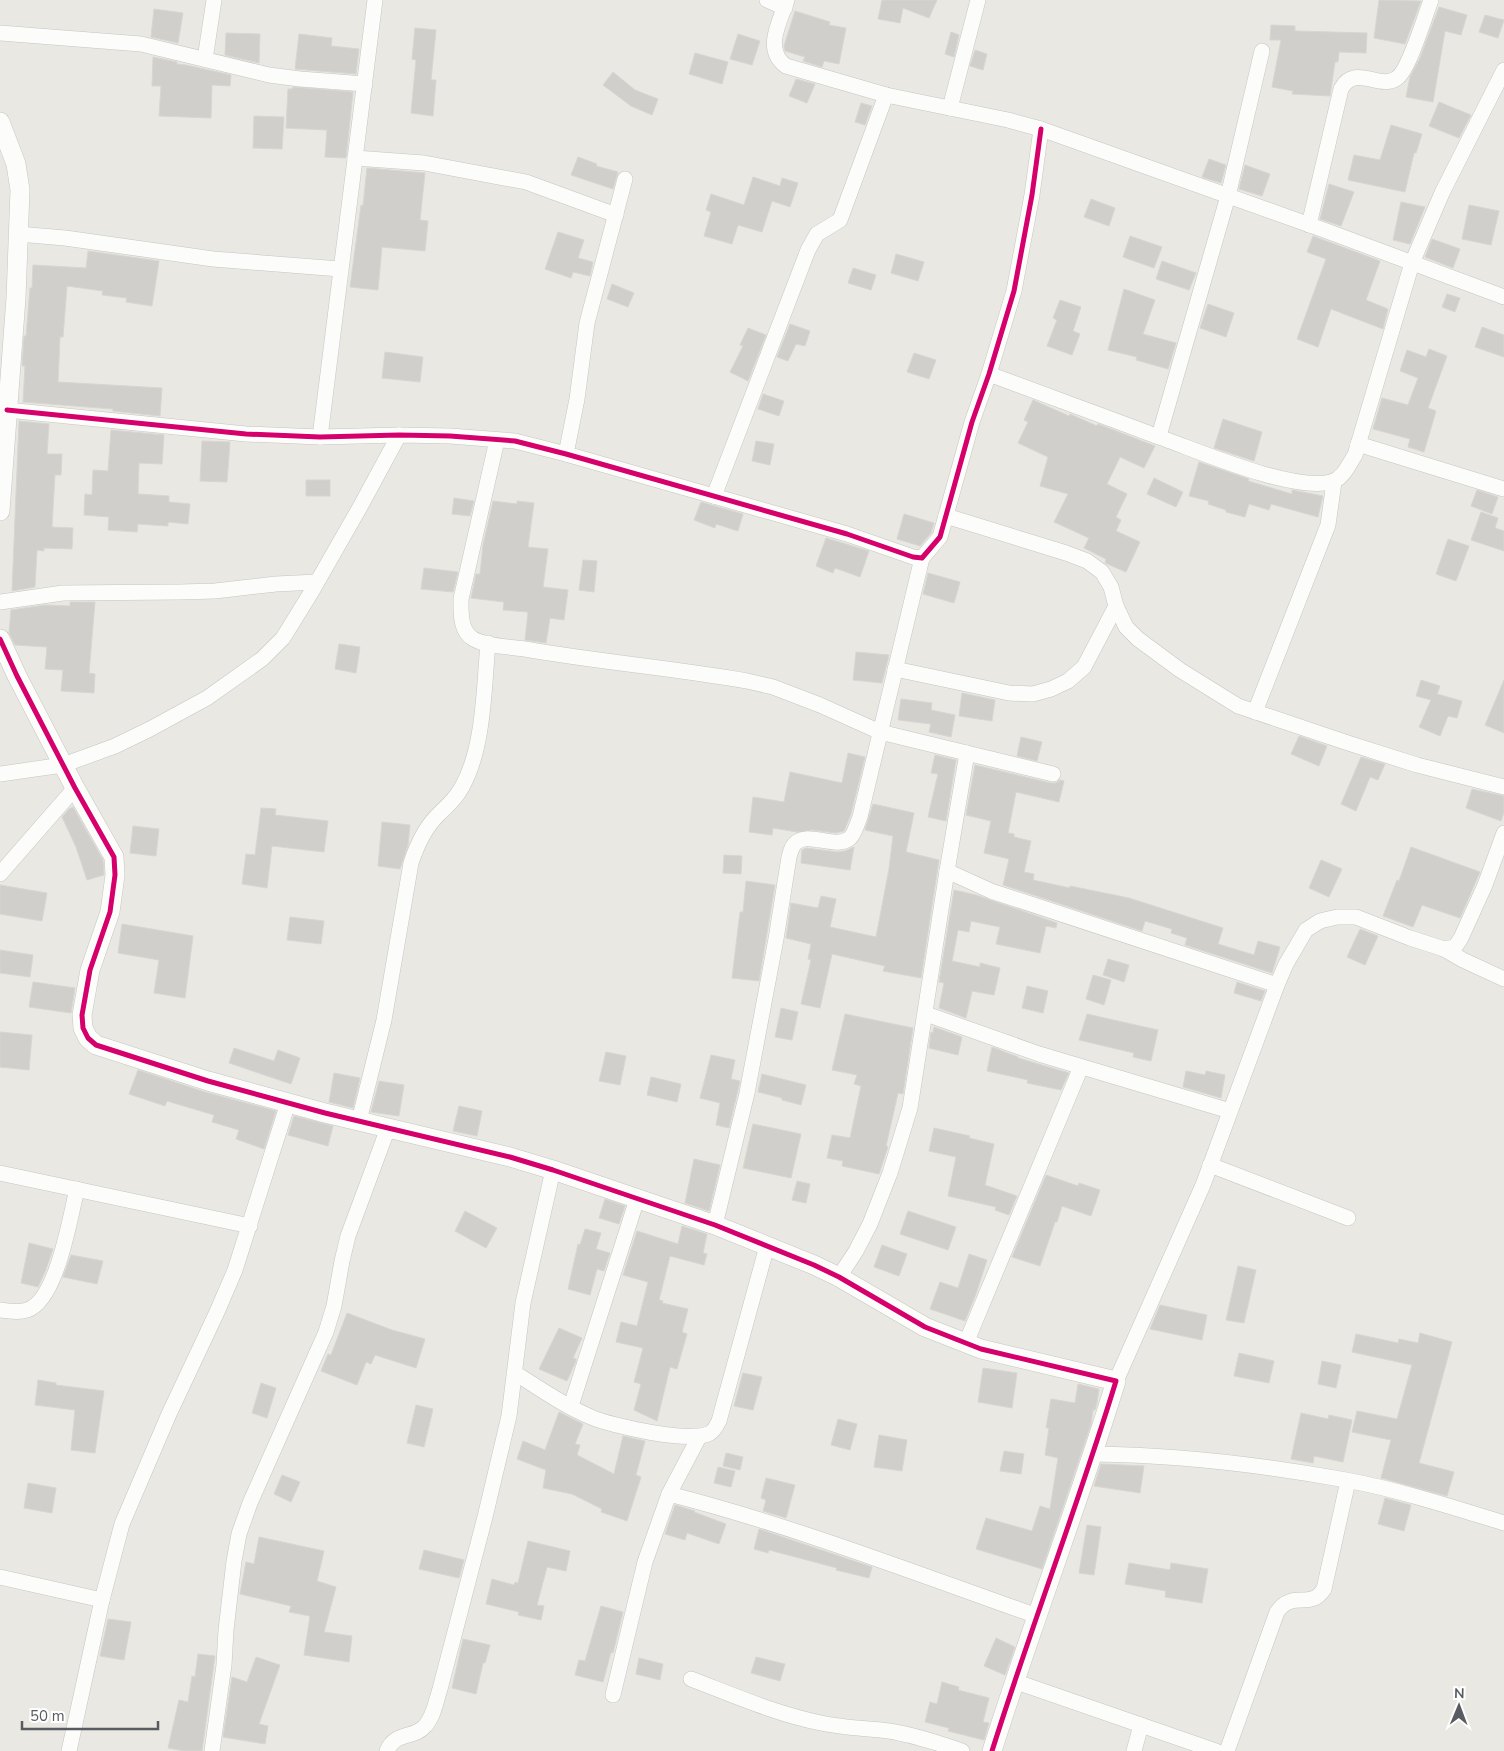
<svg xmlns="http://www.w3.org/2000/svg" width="1504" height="1751" viewBox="0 0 1504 1751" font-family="'Nunito Sans',sans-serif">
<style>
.building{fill:#d0cfcc;stroke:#d8d6d1}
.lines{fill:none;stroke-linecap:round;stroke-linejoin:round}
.minor-casing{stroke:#c5c5c5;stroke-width:16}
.tertiary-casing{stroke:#c5c5c5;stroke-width:20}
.minor{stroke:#fcfcfb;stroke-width:15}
.tertiary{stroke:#fcfcfb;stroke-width:19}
.cycleway-casing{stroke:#fff;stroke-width:8}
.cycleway{stroke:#d6006c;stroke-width:5}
</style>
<rect width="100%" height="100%" fill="#e9e8e2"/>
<g class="building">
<polygon points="882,0 937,0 929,18 903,8 900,23 878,19"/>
<polygon points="1379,0 1421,1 1405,44 1374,38"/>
<polygon points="1439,7 1467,15 1461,35 1445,31 1433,102 1406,97 1410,77 1420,58"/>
<polygon points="154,9 183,13 178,43 151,37"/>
<polygon points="795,11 830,22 829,25 846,28 839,64 824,61 822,67 803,61 805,57 785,51 784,46"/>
<polygon points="1485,15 1504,20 1498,38 1479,32"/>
<polygon points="1271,25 1295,26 1295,31 1367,33 1366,53 1339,52 1338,62 1335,62 1330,96 1292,94 1293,91 1272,87 1281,40 1270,40"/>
<polygon points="415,28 436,30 431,80 436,80 433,116 411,113 416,60 412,59"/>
<polygon points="951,32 959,35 954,57 945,54"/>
<polygon points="226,33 260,34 259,63 225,55"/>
<polygon points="299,34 332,38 331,46 359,49 356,74 295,69"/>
<polygon points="738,34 760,41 752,65 730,59"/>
<polygon points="975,50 987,54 983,70 970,66"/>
<polygon points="695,53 728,62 722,84 689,74"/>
<polygon points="153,57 177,62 177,64 186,65 231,75 230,86 212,85 211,118 159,116 161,86 152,86"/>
<polygon points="613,72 635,90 658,99 652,115 631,106 603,85"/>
<polygon points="796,79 815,84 807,103 789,96"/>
<polygon points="293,87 353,92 346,158 325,157 327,130 286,128 288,89 292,89"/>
<polygon points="1439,102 1471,115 1459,138 1429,126"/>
<polygon points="861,103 872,106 865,125 855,122"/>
<polygon points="254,116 284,117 282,149 253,148"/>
<polygon points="1391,125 1422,134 1416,153 1414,153 1405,192 1348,180 1354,155 1380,160"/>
<polygon points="578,157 597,164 596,166 618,172 613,189 571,175"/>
<polygon points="1209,159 1226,165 1221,183 1202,177"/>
<polygon points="1245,165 1270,174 1262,196 1239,189"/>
<polygon points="367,168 425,173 420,220 428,221 425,251 382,247 378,290 350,287 361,205 363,206"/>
<polygon points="753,177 780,186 782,178 798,183 790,207 772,201 762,232 738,225 732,244 704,236 711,212 706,210 711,194 744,205"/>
<polygon points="1329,184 1354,192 1341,226 1320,219"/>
<polygon points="1091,199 1115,208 1109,226 1084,217"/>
<polygon points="1401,202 1425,207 1410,244 1393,240"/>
<polygon points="1469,205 1499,211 1491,245 1462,239"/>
<polygon points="558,232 584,240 578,258 593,262 590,276 573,272 571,278 545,269"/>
<polygon points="1130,236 1162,247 1154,268 1123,257"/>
<polygon points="1313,236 1380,261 1366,300 1388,309 1383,329 1331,309 1318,347 1297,339 1326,259 1307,252"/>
<polygon points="1432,239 1460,249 1453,268 1425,257"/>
<polygon points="88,251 159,261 152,306 126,302 127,298 102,295 103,291 67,286 63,337 60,337 58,382 162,388 160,416 113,411 113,409 23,402 25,366 22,366 24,336 26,336 30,288 32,288 33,265 86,268"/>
<polygon points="896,254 924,262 918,281 891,273"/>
<polygon points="1162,261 1196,273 1189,290 1156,279"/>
<polygon points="853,268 876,275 871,290 848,283"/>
<polygon points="612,284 634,293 628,307 607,299"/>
<polygon points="1124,289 1155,300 1143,334 1176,343 1168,369 1136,360 1137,357 1108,350"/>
<polygon points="1447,294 1460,298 1455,312 1442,307"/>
<polygon points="1060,300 1081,307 1073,331 1080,334 1072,355 1047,346 1057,320 1053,318"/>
<polygon points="1208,304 1234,313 1226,337 1200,328"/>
<polygon points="790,324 810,331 805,346 796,344 788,361 777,357"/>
<polygon points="1482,327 1504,335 1504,357 1475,347"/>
<polygon points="748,328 766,335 748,381 730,372 743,346 740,345"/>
<polygon points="1429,349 1447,356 1428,408 1436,411 1424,452 1408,447 1410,439 1373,429 1382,398 1408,405 1418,378 1400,371 1407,350 1426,357"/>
<polygon points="385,352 423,357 420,382 382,378"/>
<polygon points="914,353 936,360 929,379 907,372"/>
<polygon points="763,394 784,401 779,416 758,409"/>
<polygon points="1033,400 1069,416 1070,414 1097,426 1098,424 1155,446 1144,468 1120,457 1107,484 1127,494 1116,517 1121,520 1116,531 1140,542 1126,572 1105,563 1106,559 1084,548 1089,538 1054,522 1068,494 1040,486 1048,457 1018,443 1028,422 1024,420"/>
<polygon points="1223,419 1262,432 1254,461 1214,448"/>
<polygon points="19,421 49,424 47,454 62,454 61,475 55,475 52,527 73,528 72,549 44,548 44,551 37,550 35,587 12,591"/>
<polygon points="111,430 164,435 162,464 139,463 138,494 169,496 169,502 190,504 188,524 168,522 168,526 138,524 137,532 108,530 109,517 84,515 85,494 92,495 93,470 108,471"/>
<polygon points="202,441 230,442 227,482 200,481"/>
<polygon points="756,441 774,444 770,465 752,461"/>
<polygon points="1199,462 1249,479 1248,481 1292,494 1292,490 1323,496 1318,517 1271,504 1269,510 1249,504 1245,517 1226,512 1226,510 1208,504 1209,501 1189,496"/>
<polygon points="1154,478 1183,492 1176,507 1147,494"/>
<rect x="306" y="480" width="24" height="16"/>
<polygon points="1477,490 1498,497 1492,514 1471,506"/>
<polygon points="454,498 474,501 470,516 452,514"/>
<polygon points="493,501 517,504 517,501 534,503 528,547 548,549 543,587 568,590 564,620 550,618 546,643 525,640 528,612 503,610 504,602 471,598 476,574 480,574 483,545"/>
<polygon points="701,502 743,514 738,531 716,524 715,528 694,520"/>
<polygon points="1481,512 1498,518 1495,528 1504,531 1504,551 1471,540"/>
<polygon points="904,514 934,523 931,533 920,546 897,539"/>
<polygon points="826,538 869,551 860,577 835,568 833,573 816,566"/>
<polygon points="1448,539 1469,546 1456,581 1436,574"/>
<polygon points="583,560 597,561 594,592 579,590"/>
<polygon points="424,568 458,572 453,592 421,589"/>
<polygon points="928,573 960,582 954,603 923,594"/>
<polygon points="70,602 95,602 89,673 95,674 94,693 61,691 63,670 45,669 47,647 15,645 9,633 11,610 45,605 70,606"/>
<polygon points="339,644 360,647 356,673 335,669"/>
<polygon points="856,652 889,655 882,683 853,680"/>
<polygon points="1421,680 1440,686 1437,694 1462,701 1457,718 1448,716 1440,736 1419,727 1431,700 1416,696"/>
<polygon points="1504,680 1504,733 1485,725"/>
<polygon points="962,693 995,700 992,721 959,716"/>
<polygon points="901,699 932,703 931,710 955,715 951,737 929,732 931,724 898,720"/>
<polygon points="1299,736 1327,746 1319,766 1291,754"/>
<polygon points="1021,737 1042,742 1037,761 1017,756"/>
<polygon points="848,753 865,757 851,814 844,831 836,833 812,830 797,832 773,828 772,835 749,832 753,797 784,802 790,772 842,783"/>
<polygon points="935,755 956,760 946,821 928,817 938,774 931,773"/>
<polygon points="1361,757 1385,764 1378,780 1370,777 1356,811 1341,804"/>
<polygon points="975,765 1051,783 1056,783 1060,780 1064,781 1059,802 1016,792 1008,833 1014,834 1014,837 1031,841 1024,872 1034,874 1033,880 1070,888 1070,886 1129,898 1223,928 1218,944 1254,955 1258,941 1280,947 1272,973 1185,945 1187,938 1171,933 1172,929 1145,921 1142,931 1003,885 1009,859 984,853 991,821 966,815"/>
<polygon points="1472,789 1504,796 1504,812 1501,821 1466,808"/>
<polygon points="873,804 914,813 906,852 939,860 921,978 883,971 885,966 832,954 820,1008 801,1004 811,960 808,959 811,944 786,938 791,903 818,908 821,896 836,899 830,927 876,937 889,869 893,836 865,830"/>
<polygon points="73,807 103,860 104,875 87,880 76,847 62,817 69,809"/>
<polygon points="261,808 276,809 275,815 328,821 324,852 272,846 267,888 242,884 246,854 255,855"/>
<polygon points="382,822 410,825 408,845 400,869 378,866"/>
<polygon points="133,826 159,829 156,856 130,853"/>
<polygon points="854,847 850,870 801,863 802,850 806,848 837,852 845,851"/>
<polygon points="1411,847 1480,872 1460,918 1422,905 1413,927 1383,916 1397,880 1399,881"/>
<polygon points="724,855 742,856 741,874 723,873"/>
<polygon points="1321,860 1342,869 1329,897 1309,888"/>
<polygon points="746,881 775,885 759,981 732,978 740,912 743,912"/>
<polygon points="0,885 47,893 42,921 0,914"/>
<polygon points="954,890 976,895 1057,923 1056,928 1046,926 1040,953 996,944 1000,927 971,921 969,932 958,930 952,961 980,967 980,963 1000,968 994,995 972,991 966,1018 939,1008 944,983 939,982"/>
<polygon points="290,917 324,921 321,944 287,940"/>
<polygon points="122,924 193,936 185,998 154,993 159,960 118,953"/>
<polygon points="1360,929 1378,936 1365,965 1347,957"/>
<polygon points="0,950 33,955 30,977 0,973"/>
<polygon points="1108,959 1129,965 1124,982 1103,975"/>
<polygon points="1093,975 1111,980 1104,1005 1086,999"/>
<polygon points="33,982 75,988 71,1013 29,1007"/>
<polygon points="1237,982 1265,991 1261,1001 1234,993"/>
<polygon points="1027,986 1048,991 1043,1013 1022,1008"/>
<polygon points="781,1008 798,1012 792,1040 775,1037"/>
<polygon points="845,1014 913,1028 903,1094 898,1093 886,1146 888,1147 879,1174 842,1166 843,1161 827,1158 832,1135 850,1138 861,1086 854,1084 857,1075 832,1070"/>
<polygon points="1087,1014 1158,1030 1151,1061 1133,1057 1134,1053 1079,1040"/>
<polygon points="934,1027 962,1037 958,1055 929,1048 931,1032 933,1033"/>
<polygon points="0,1032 32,1035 29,1070 0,1067"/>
<polygon points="992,1047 1018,1057 1018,1058 1069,1073 1061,1090 1027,1083 1028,1080 987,1071"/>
<polygon points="234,1048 274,1061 278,1050 300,1058 291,1084 229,1063"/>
<polygon points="606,1052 626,1056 620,1085 599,1081"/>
<polygon points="711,1055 735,1060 731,1079 740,1081 729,1128 716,1125 720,1103 700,1098"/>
<polygon points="138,1070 205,1092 276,1111 264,1149 236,1139 239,1130 212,1122 214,1115 167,1101 165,1106 129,1094"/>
<polygon points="1186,1071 1205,1075 1206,1071 1225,1075 1221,1098 1183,1087"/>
<polygon points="334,1073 360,1078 353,1108 329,1102"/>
<polygon points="762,1074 806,1085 801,1105 782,1100 782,1098 758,1092"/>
<polygon points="651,1077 681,1084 677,1102 647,1095"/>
<polygon points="379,1081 404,1085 399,1116 371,1112"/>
<polygon points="459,1106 482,1111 477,1136 453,1131"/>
<polygon points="294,1116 333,1126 328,1146 288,1135"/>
<polygon points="753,1124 801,1134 791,1178 743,1168"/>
<polygon points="934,1128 970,1136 969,1138 994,1144 985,1185 1017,1196 1009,1215 995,1210 996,1207 948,1196 956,1157 929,1151"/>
<polygon points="694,1159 720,1165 709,1211 685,1203"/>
<polygon points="1046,1175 1078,1186 1079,1183 1100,1190 1091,1216 1062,1206 1057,1222 1055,1222 1040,1266 1012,1257"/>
<polygon points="797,1181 810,1184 806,1203 792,1200"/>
<polygon points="605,1199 625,1206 619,1224 599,1218"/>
<polygon points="465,1211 497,1228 486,1248 455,1231"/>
<polygon points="908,1211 956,1227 948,1250 900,1234"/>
<polygon points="682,1226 707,1234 703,1253 707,1254 704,1265 670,1256 659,1300 663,1301 662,1303 688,1309 682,1332 687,1334 677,1369 670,1367 657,1421 634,1410 641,1384 634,1382 643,1348 616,1342 621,1322 637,1326 648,1282 623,1275 637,1231 678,1244"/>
<polygon points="585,1229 601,1233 596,1249 610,1253 604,1271 597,1269 590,1295 568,1289 578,1244 580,1245"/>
<polygon points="29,1243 53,1249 45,1272 38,1287 21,1283"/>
<polygon points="882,1245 907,1254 899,1276 874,1267"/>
<polygon points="969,1254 987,1260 976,1294 965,1321 930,1309 940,1282 958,1288"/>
<polygon points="71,1255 103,1261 97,1284 63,1277"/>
<polygon points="1238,1266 1256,1270 1244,1323 1226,1320"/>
<polygon points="1160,1305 1207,1315 1202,1340 1150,1329"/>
<polygon points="347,1313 392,1330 425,1339 416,1368 375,1355 371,1364 366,1362 357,1385 321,1371 328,1354 331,1355"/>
<polygon points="559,1328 582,1338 573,1358 576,1359 576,1361 567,1381 539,1369"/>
<polygon points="1420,1333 1452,1342 1419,1463 1454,1472 1447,1496 1381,1478 1391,1440 1352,1432 1357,1411 1397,1419 1412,1365 1352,1352 1356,1334 1398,1343 1399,1339 1418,1343"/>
<polygon points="1239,1353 1274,1361 1269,1383 1234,1376"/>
<polygon points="1322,1361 1341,1365 1336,1388 1318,1384"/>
<polygon points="983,1368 1017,1373 1012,1408 978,1402"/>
<polygon points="743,1373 762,1377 753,1410 734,1406"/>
<polygon points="38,1380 56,1383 56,1385 104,1391 95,1453 71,1450 75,1410 35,1405"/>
<polygon points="261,1383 276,1388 267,1418 252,1413"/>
<polygon points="1078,1384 1099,1389 1097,1403 1095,1410 1093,1410 1091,1424 1042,1569 976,1549 986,1518 1032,1531 1040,1506 1050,1509 1058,1458 1045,1455 1049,1428 1046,1428 1051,1399 1075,1403"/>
<polygon points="416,1405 433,1409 424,1447 407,1443"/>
<polygon points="559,1412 583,1424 575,1444 580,1445 577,1455 614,1474 623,1436 645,1441 636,1475 641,1477 627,1521 601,1512 602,1509 572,1494 543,1488 546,1470 517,1459 523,1441 545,1450"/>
<polygon points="1301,1413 1328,1419 1329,1415 1352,1420 1343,1462 1314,1456 1313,1463 1291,1459"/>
<polygon points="838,1419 857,1424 850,1450 831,1445"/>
<polygon points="879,1435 907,1440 902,1471 874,1467"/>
<polygon points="1004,1451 1024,1454 1021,1474 1000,1471"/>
<polygon points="726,1453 743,1457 740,1470 723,1466"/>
<polygon points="1101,1464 1144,1466 1140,1493 1094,1486"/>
<polygon points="718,1467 735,1471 731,1487 714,1483"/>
<polygon points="282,1475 300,1482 291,1502 274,1494"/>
<polygon points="766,1478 795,1485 786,1518 763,1511 766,1500 761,1498"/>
<polygon points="28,1483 56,1488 52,1513 24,1508"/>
<polygon points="1385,1498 1411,1505 1404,1531 1378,1524"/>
<polygon points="675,1505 695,1511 694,1512 726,1524 719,1544 687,1533 685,1540 665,1534"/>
<polygon points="1087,1525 1101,1527 1094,1575 1079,1573"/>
<polygon points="759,1529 872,1567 869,1578 836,1570 837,1568 769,1550 768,1553 754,1549"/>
<polygon points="259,1537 324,1551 317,1581 336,1587 324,1632 352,1636 349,1662 304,1655 310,1616 289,1612 291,1606 240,1594 246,1562 254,1564"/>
<polygon points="528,1541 570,1551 566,1571 547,1567 537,1605 544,1606 541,1620 518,1615 519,1612 486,1604 492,1579 514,1585 515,1582 518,1583"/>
<polygon points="424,1550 464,1560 459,1578 419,1569"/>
<polygon points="1129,1563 1170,1570 1171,1563 1208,1569 1202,1603 1165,1597 1166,1591 1125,1584"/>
<polygon points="601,1606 623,1612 613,1653 611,1652 603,1682 575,1675 579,1660 585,1661"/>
<polygon points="108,1619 131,1622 124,1660 100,1656"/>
<polygon points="996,1638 1015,1647 1005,1675 984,1666"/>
<polygon points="463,1639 490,1645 485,1663 483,1663 476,1694 452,1688"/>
<polygon points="198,1654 215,1656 202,1751 184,1751 168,1748 179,1700 188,1702 192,1676 195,1677"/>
<polygon points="256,1657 280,1665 259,1724 268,1726 265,1744 223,1737 232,1677 247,1682"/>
<polygon points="756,1657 785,1664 780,1681 751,1673"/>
<polygon points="639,1658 663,1664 660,1680 636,1674"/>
<polygon points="942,1682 959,1687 958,1690 989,1698 983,1722 989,1723 984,1740 948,1731 949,1728 925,1722 930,1702 937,1704"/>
</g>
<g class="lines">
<g class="minor-casing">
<g id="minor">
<polyline points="767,0 785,8"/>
<path d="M787,0C780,22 763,49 786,66L886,95L1008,120L1041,129L1324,230L1504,297"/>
<polyline points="0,33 141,44 269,75 300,79 365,84"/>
<polyline points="205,59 214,0"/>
<polyline points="950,108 978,0"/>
<polyline points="355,158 424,163 526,182 616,215"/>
<path d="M1309,225L1341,89C1355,63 1380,91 1397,78C1409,70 1425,16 1431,0"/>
<polyline points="18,234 65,238 213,259 340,269"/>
<path d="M989,374C1045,395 1101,415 1156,436C1197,450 1291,492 1331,482C1343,479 1349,464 1355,455L1412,263L1442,193L1504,70"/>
<polyline points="7,410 246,434 320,437 399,435 450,436 515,441 566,454 847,534 913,557 922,558 940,537 972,422 989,374 1014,291 1032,195 1041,129"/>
<polyline points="1159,436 1228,196 1262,51"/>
<polyline points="320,437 375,0"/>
<path d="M497,440L461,599C461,612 460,630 472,638C483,646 511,647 525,649C599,662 673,668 747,681L773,687L820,705L880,732L1053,774"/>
<polyline points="1358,444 1504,489"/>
<polyline points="566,454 577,399 587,323 625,179"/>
<polyline points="714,496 808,250 817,234 840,220 886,95"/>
<polyline points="946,516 1066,553 1087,561 1102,572 1111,587 1116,606 1126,627 1138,639 1180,670 1238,706 1348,743 1417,765 1504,787"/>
<polyline points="0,602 63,593 180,592 215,591 276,584 317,582"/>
<polyline points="895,669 1009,693 1033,694 1051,689 1068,681 1084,667 1116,606"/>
<polyline points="1255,712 1328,525 1334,482"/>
<polyline points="0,774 63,765 115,746 150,729 207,698 262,659 283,638 312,591 360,507 399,435"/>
<polyline points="947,871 991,891 1277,985"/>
<polyline points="0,874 75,788"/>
<polyline points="1444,949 1463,960 1504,979"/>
<polyline points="926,1014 1039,1054 1230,1111"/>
<path d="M359,1121L384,1020L411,863C417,845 424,829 437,816C448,804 453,803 462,787C484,748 484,687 488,643"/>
<polyline points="1210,1165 1348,1218"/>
<polyline points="0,1173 250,1226"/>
<path d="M715,1225L747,1093L776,939L789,857C790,854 791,849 793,846C805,828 835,851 850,838C855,833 857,824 860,817L922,558"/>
<polyline points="839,1277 856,1251 870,1224 890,1173 910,1108 947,871 967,753"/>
<path d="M0,1310C8,1311 19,1313 27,1310C57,1301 70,1217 77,1189"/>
<polyline points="966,1343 1081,1067"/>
<path d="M515,1373C539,1388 564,1406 591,1417C611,1426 692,1444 710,1433C714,1431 717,1425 719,1421L767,1246"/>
<polyline points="1116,1381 1203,1185 1277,985 1286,964 1306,930 1320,921 1337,917 1356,917 1410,938 1444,949 1455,947 1461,938 1485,885 1504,833"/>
<polyline points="571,1406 637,1199"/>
<path d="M1094,1454C1179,1455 1263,1465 1346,1480C1400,1490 1452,1507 1504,1523"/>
<path d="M669,1494C794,1526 915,1573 1037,1616"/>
<polyline points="0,1577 102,1600"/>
<path d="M691,1679C733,1695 776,1714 821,1723C843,1728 866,1728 889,1731C914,1735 938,1743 962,1751"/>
<polyline points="1014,1681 1216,1751"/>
<polyline points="613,1695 645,1562 669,1494 699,1437"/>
<polyline points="69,1751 102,1600 122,1524 169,1414 217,1312 235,1270 288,1103"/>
<polyline points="212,1751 224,1665 226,1630 234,1561 239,1534 250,1503 326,1332 334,1306 342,1261 348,1236 388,1128"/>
<path d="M387,1751C395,1731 414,1739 425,1726C434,1716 436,1701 440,1689L485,1517L509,1416L523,1303L553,1170"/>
<polyline points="1134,1751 1141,1725"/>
<path d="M1227,1751L1277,1612C1293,1589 1310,1611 1324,1589L1348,1481"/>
</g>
</g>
<g class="tertiary-casing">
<g id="tertiary">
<polyline points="0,122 16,164 20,190 16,298 0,511"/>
<path d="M0,639L17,676L75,788L114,857L115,875L110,912L90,970L82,1015L83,1028L88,1038L96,1045L208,1081L325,1113L510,1157L553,1170L715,1225L814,1265L839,1277L925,1327L981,1349L1116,1381C1078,1505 1031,1627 992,1751"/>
</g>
</g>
<use href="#minor" class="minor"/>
<use href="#tertiary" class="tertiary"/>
<g class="cycleway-casing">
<g id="cycleway">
<polyline points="7,410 246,434 320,437 399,435 450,436 515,441 566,454 847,534 913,557 922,558 940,537 972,422 989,374 1014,291 1032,195 1041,129"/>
<path d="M0,639L17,676L75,788L114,857L115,875L110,912L90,970L82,1015L83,1028L88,1038L96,1045L208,1081L325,1113L510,1157L553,1170L715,1225L814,1265L839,1277L925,1327L981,1349L1116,1381C1078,1505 1031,1627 992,1751"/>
</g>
</g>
<use href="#cycleway" class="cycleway"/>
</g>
<g transform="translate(1459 1706) rotate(1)" stroke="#ffffff" stroke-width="4" paint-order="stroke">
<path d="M0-4L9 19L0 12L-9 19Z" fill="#585c61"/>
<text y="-8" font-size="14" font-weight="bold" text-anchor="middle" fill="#585c61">N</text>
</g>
<path d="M22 1721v8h136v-8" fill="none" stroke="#585c61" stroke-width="2.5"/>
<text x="30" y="1721" font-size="15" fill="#585c61" stroke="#ffffff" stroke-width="4" paint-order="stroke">50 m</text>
</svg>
